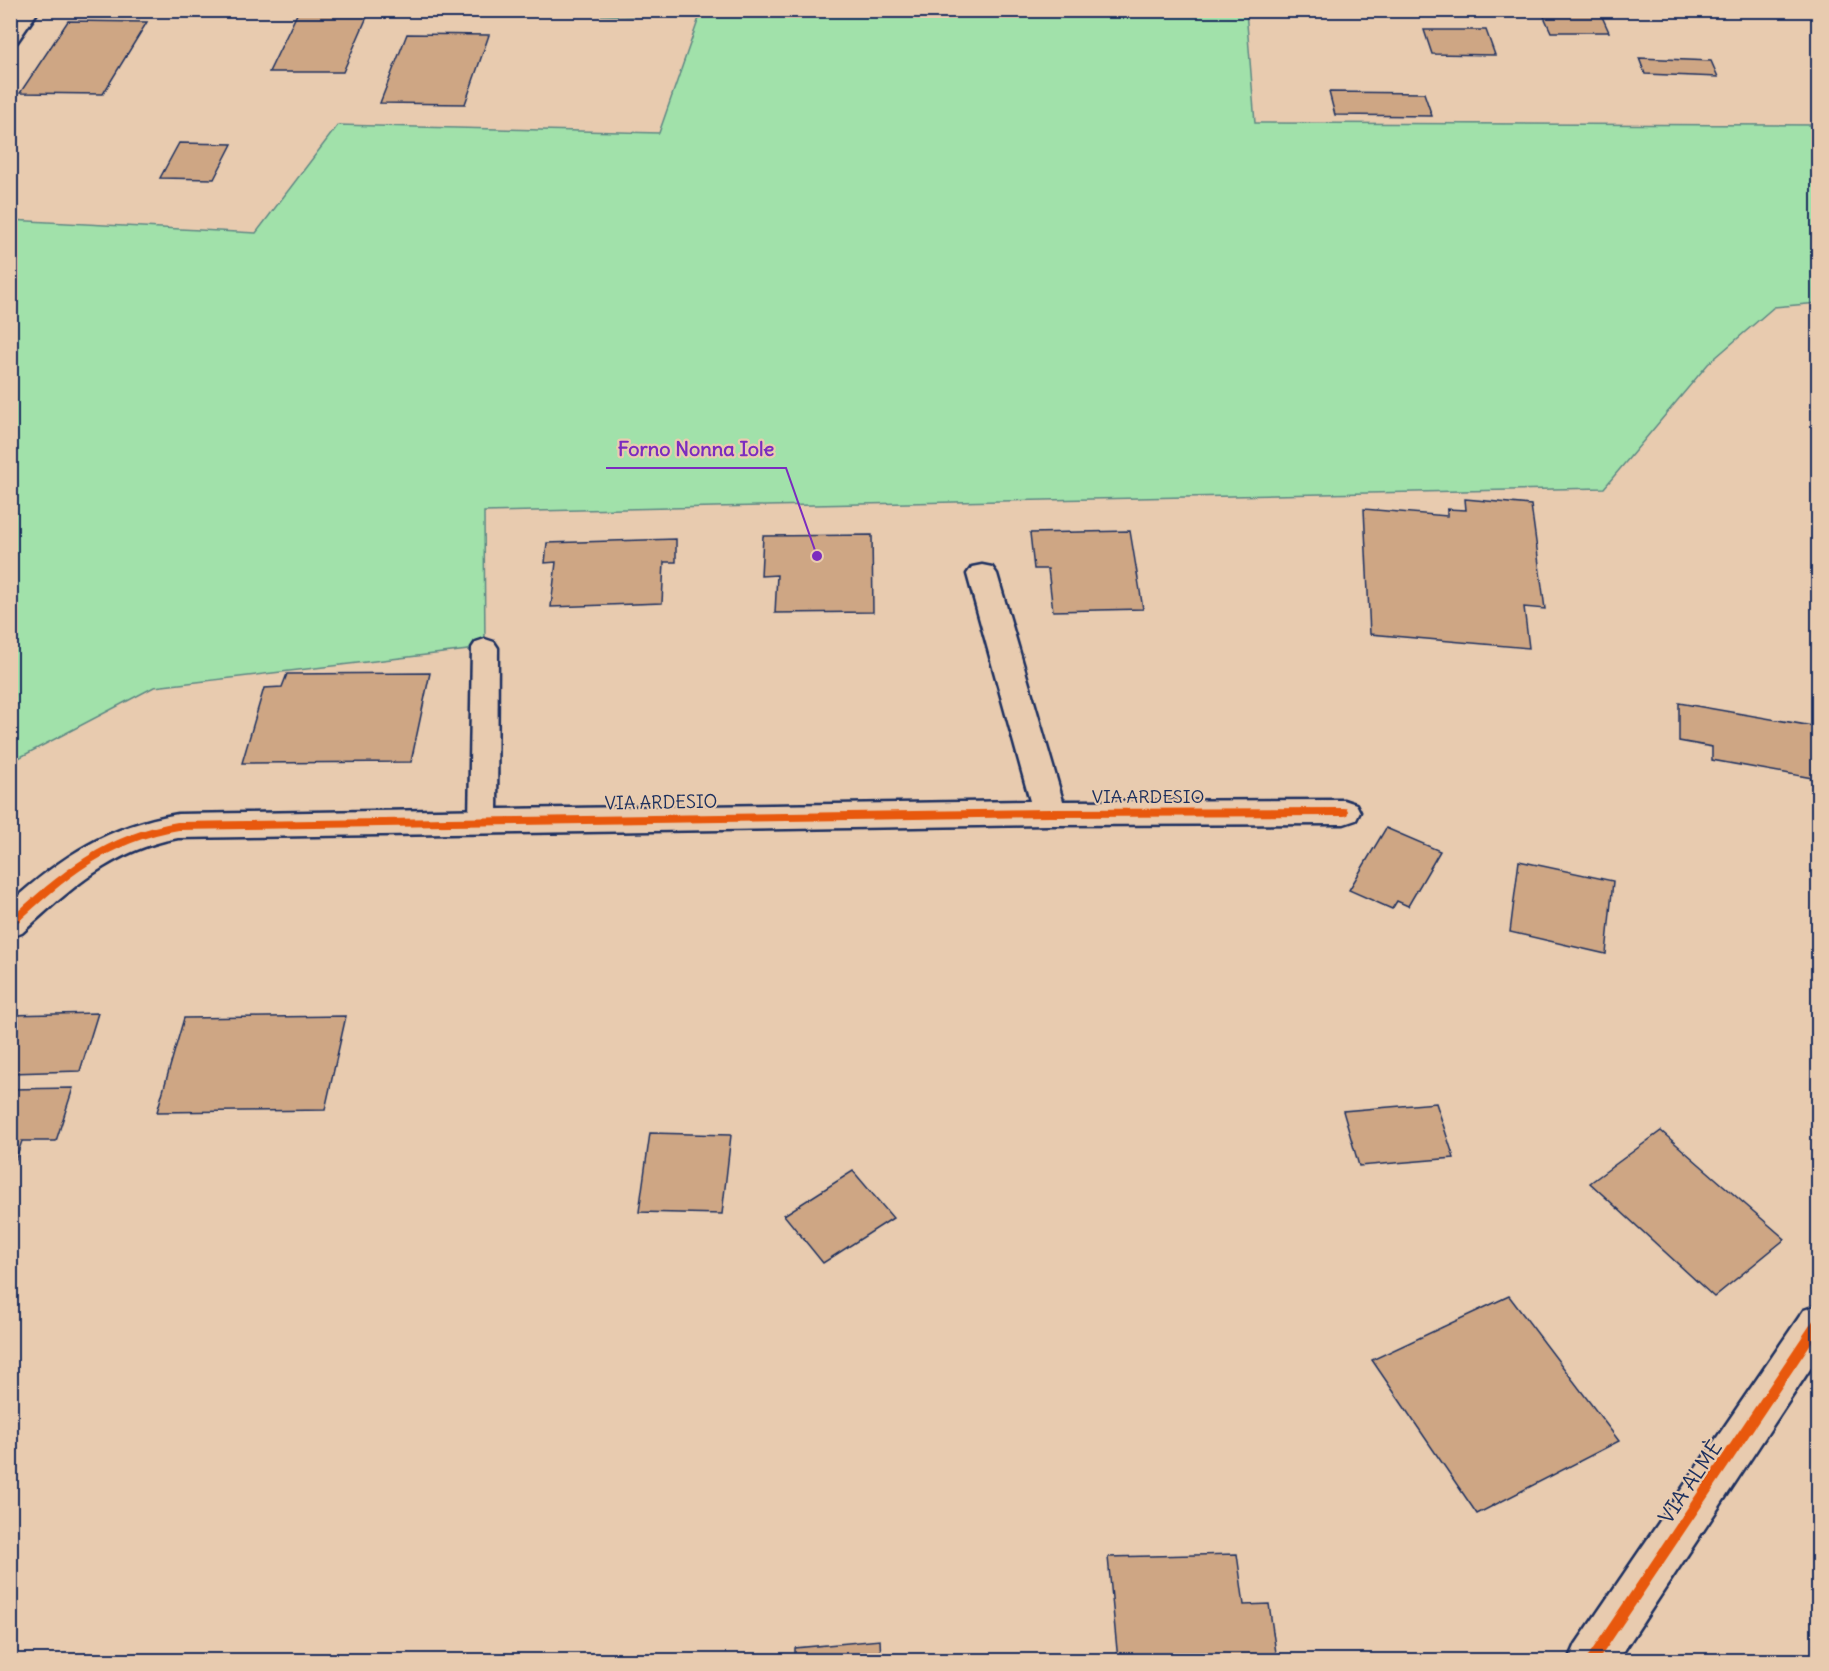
<svg xmlns="http://www.w3.org/2000/svg" width="1829" height="1671" viewBox="0 0 1829 1671" font-family="Delius,sans-serif">
<style>
.green{fill:#a1e1aa;stroke:#5e8884;stroke-width:1.5}
.building{fill:#cea684;stroke:#1b2f5e;stroke-width:1.5}
.lines{fill:none;stroke-linecap:round;stroke-linejoin:round}
.service-casing{stroke:#1b2f5e;stroke-width:5}
.minor-casing{stroke:#1b2f5e;stroke-width:5}
.service{fill:#e8cbaf;fill-rule:evenodd}
.minor{fill:#e8cbaf;fill-rule:evenodd}
.cycleway-far1-casing{stroke:#e8cbaf;stroke-width:12}
.cycleway-casing{stroke:#e8cbaf;stroke-width:15}
.cycleway-far1{stroke:#e8590c;stroke-width:8}
.cycleway{stroke:#e8590c;stroke-width:11}
.labels{text-anchor:middle;dominant-baseline:central;stroke-width:4.5;stroke-linejoin:round;paint-order:stroke}
.street-label{font-size:18px;fill:#1b2f5e;stroke:#e8cbaf}
.near-street-label{font-size:21px;fill:#1b2f5e;stroke:#e8cbaf}
.leader{fill:none;stroke:#7b2cbf;stroke-width:2}
.callout-dot{fill:#7b2cbf;stroke:#e8cbaf;stroke-width:2}
.callout-label{font-size:20px;text-anchor:middle;font-weight:bold;fill:#7b2cbf;stroke:#e8cbaf;stroke-width:4.5;stroke-linejoin:round;paint-order:stroke}
</style>
<rect width="100%" height="100%" fill="#e8cbaf"/>
<filter id="ink" filterUnits="userSpaceOnUse"><feTurbulence type="fractalNoise" baseFrequency=".0167" numOctaves="2"/><feDisplacementMap in="SourceGraphic" scale="12" xChannelSelector="R" yChannelSelector="G"/><feConvolveMatrix kernelMatrix="1 2 1 2 8 2 1 2 1" color-interpolation-filters="sRGB"/></filter>
<g filter="url(#ink)">
<polygon class="green" points="549,11 1246,11 1255,123 1818,125 1818,303 1774,307 1708,364 1604,488 484,512 485,648 154,687 11,762 10,220 256,233 338,125 659,133 699,18 548,13"/>
<g class="building">
<polygon points="299,10 370,10 343,72 269,72"/>
<polygon points="1541,10 1599,10 1609,32 1551,32"/>
<polygon points="68,21 147,22 103,94 20,93"/>
<polygon points="1424,30 1486,30 1495,55 1432,54"/>
<polygon points="407,34 489,35 465,104 380,103"/>
<polygon points="1639,58 1711,61 1718,77 1645,74"/>
<polygon points="1329,92 1424,93 1432,116 1335,115"/>
<polygon points="179,143 232,144 214,179 160,178"/>
<polygon points="1465,499 1531,505 1545,609 1524,607 1529,648 1370,634 1364,509 1447,516 1447,509 1466,510"/>
<polygon points="1130,531 1143,609 1053,611 1048,569 1034,569 1030,533"/>
<polygon points="872,535 873,612 775,613 777,575 761,576 763,536"/>
<polygon points="676,539 676,562 664,562 662,603 551,607 556,562 545,563 547,543"/>
<polygon points="430,673 411,762 242,763 264,688 282,687 287,674"/>
<polygon points="1679,703 1818,727 1818,779 1712,760 1712,747 1679,741"/>
<polygon points="1386,828 1440,851 1408,906 1397,901 1392,909 1349,890"/>
<polygon points="1519,861 1613,881 1606,954 1510,932"/>
<polygon points="98,1013 80,1071 10,1073 10,1015"/>
<polygon points="346,1016 325,1110 157,1112 184,1018"/>
<polygon points="73,1088 56,1141 22,1141 10,1175 10,1089"/>
<polygon points="1436,1103 1454,1158 1359,1166 1343,1111"/>
<polygon points="1661,1131 1785,1239 1714,1297 1590,1183"/>
<polygon points="650,1133 731,1135 722,1214 639,1212"/>
<polygon points="853,1171 893,1218 823,1263 784,1215"/>
<polygon points="1509,1296 1619,1441 1477,1514 1372,1360"/>
<polygon points="1237,1554 1244,1605 1269,1604 1277,1660 1118,1660 1108,1557"/>
<polygon points="880,1640 881,1660 795,1660 795,1648"/>
</g>
<g class="lines">
<g class="service-casing">
<polygon id="service" points="485,639 494,642 498,648 497,822 493,829 483,832 473,829 469,822 472,648 476,642"/>
</g>
<g class="minor-casing">
<g id="minor">
<polygon points="18,10 39,10 17,42 10,44 10,22"/>
<path d="M982,565L992,567L997,574L1063,801L1344,800L1356,804L1360,812L1356,820L1344,824L1050,825L178,838C112,850 70,889 22,933L10,937V903C62,856 108,826 178,814L1030,801L967,574L972,567Z"/>
<polygon points="1818,1305 1818,1357 1618,1660 1569,1660 1576,1644 1804,1310"/>
</g>
</g>
<use href="#service" class="service"/>
<use href="#minor" class="minor"/>
<g class="cycleway-far1-casing">
<path id="cycleway-far1" d="M10,924C62,876 106,838 178,826L1050,813L1344,812"/>
</g>
<g class="cycleway-casing">
<polyline id="cycleway" points="1592,1660 1818,1323"/>
</g>
<use href="#cycleway-far1" class="cycleway-far1"/>
<use href="#cycleway" class="cycleway"/>
</g>
</g>
<g class="labels">
<g class="street-label">
<text x="1148" y="796">VIA ARDESIO</text>
<text transform="translate(661 802) rotate(-1)">VIA ARDESIO</text>
</g>
<g class="near-street-label">
<text transform="translate(1690 1482) rotate(-56)">VIA ALMÈ</text>
</g>
</g>
<path class="leader" d="M817 556L786 468H606"/>
<circle class="callout-dot" cx="817" cy="556" r="6"/>
<g class="callout-label">
<text x="696" y="456">Forno Nonna Iole</text>
</g>
<rect width="1829" height="1671" fill="none" stroke="#e8cbaf" stroke-width="36"/>
<rect x="18" y="18" width="1793" height="1635" fill="none" stroke="#1b2f5e" stroke-width="2" filter="url(#ink)"/>
</svg>
